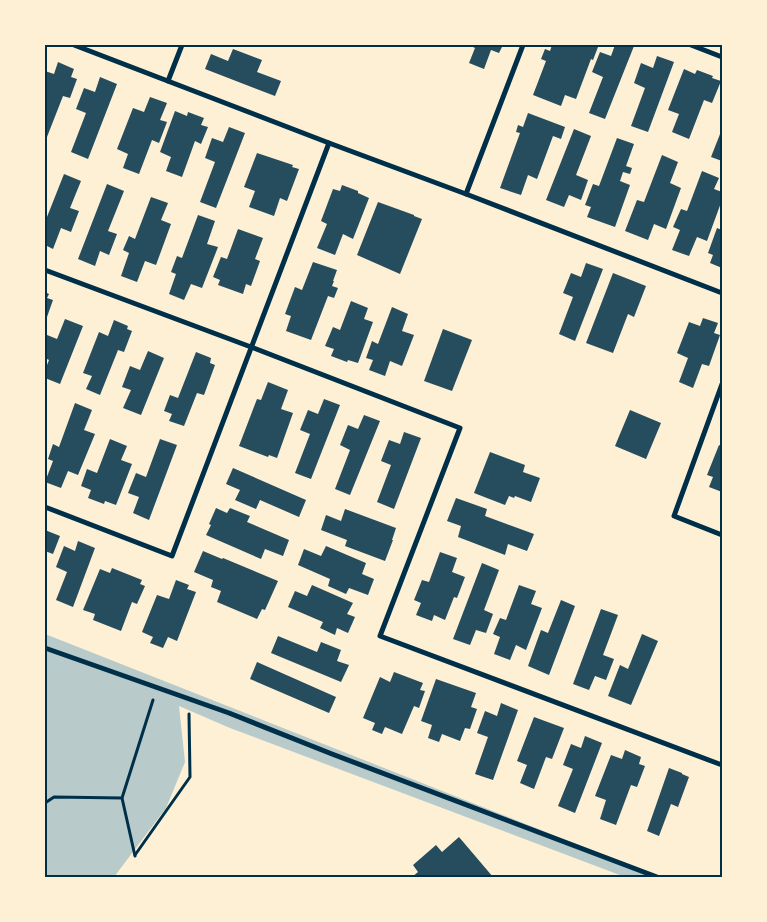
<svg xmlns="http://www.w3.org/2000/svg" width="767" height="922" viewBox="0 0 767 922" font-family="'Fira Sans Condensed',sans-serif">
<style>
.green{fill:#b9caca}
.building{fill:#264d5e}
.lines{fill:none;stroke-linecap:round;stroke-linejoin:round}
.path{stroke:#003049;stroke-width:3}
.minor{stroke:#003049;stroke-width:5}
.neatline{fill:none;stroke:#003049;stroke-width:2}
</style>
<rect width="100%" height="100%" fill="#fdf0d5"/>
<polygon class="green" points="45,634 660,877 625,877 230,728 179,706 185,762 166,808 114,877 45,877"/>
<g class="building">
<polygon points="469,45 503,45 499,53 491,50 484,69 469,63 475,48"/>
<polygon points="552,45 596,45 596,46 598,47 593,60 591,59 576,99 565,95 561,106 533,95 546,61 541,59 545,49 550,51"/>
<polygon points="615,45 631,45 634,46 605,119 589,113 603,77 592,72 600,52 611,56"/>
<polygon points="233,49 262,60 257,72 281,81 275,96 205,69 211,54 228,61"/>
<polygon points="657,56 674,62 648,132 631,126 645,88 634,83 641,63 653,68"/>
<polygon points="58,62 74,69 71,77 77,79 70,98 63,96 47,137 45,136 45,71 54,74"/>
<polygon points="684,69 695,74 697,70 713,76 712,78 721,81 712,103 704,100 689,139 672,132 679,114 668,110"/>
<polygon points="100,77 117,84 88,159 71,152 86,113 76,109 84,88 95,92"/>
<polygon points="150,97 167,103 160,120 167,122 159,143 152,140 139,174 123,168 128,154 117,149 133,108 144,112"/>
<polygon points="175,111 187,116 188,112 204,118 201,125 208,127 201,144 195,141 182,177 166,171 171,157 160,152"/>
<polygon points="528,113 565,127 561,139 553,136 537,179 528,175 521,195 500,188 520,133 516,132 518,125 523,127"/>
<polygon points="229,127 245,133 216,208 200,202 215,162 205,158 212,138 223,142"/>
<polygon points="574,129 591,136 576,175 588,180 581,200 569,195 564,207 546,200"/>
<polygon points="722,129 722,161 711,157"/>
<polygon points="617,138 634,144 626,166 632,168 630,174 623,172 620,181 630,185 615,227 587,217 591,207 585,205 593,184 599,186"/>
<polygon points="257,153 293,165 292,167 299,169 287,201 280,198 274,216 249,207 255,191 244,187"/>
<polygon points="662,155 678,162 670,183 681,188 666,229 654,224 648,240 625,231 637,200 644,202"/>
<polygon points="702,171 719,178 714,189 722,192 722,200 707,241 697,237 689,256 672,250 680,230 673,227 681,209 687,211"/>
<polygon points="64,174 81,181 70,208 79,211 71,232 61,228 53,249 45,245 45,222"/>
<polygon points="107,184 124,191 108,231 117,234 109,255 100,251 95,266 78,259"/>
<polygon points="342,185 358,191 358,193 369,198 353,239 343,234 335,255 317,248 327,224 321,221 333,189 340,191"/>
<polygon points="151,197 168,203 161,220 171,224 156,265 145,261 137,282 121,276 129,253 123,250 129,236 135,239"/>
<polygon points="378,202 414,215 414,216 422,219 400,274 357,255"/>
<polygon points="198,215 215,221 207,244 218,247 202,288 191,284 184,300 169,294 176,274 171,272 177,256 182,258"/>
<polygon points="717,228 722,230 722,268 710,263 713,255 708,253"/>
<polygon points="238,229 263,238 255,259 260,261 251,286 246,284 243,294 218,285 220,280 213,277 221,257 227,259"/>
<polygon points="313,262 337,270 333,281 334,281 332,286 338,288 334,298 328,296 311,340 286,331 291,316 285,314 295,287 302,290"/>
<polygon points="586,263 603,269 575,341 559,334 573,297 563,293 571,273 581,277"/>
<polygon points="613,273 646,286 634,317 628,314 613,353 586,343"/>
<polygon points="45,292 49,294 47,298 53,300 47,317 45,316"/>
<polygon points="351,301 368,308 364,319 373,322 358,363 348,360 347,362 331,356 334,349 325,346 333,327 340,330"/>
<polygon points="392,307 408,314 402,331 414,335 402,366 390,361 385,376 369,370 373,360 366,358 372,341 378,344"/>
<polygon points="703,318 718,323 714,333 720,335 709,366 702,364 693,388 679,382 688,358 677,353 689,322 700,326"/>
<polygon points="65,319 83,326 60,384 45,378 45,370 49,360 45,358 45,340 47,335 57,339"/>
<polygon points="114,320 128,326 127,329 132,331 124,352 118,350 100,395 86,389 92,376 83,373 99,332 108,336"/>
<polygon points="443,329 472,340 452,391 424,381"/>
<polygon points="148,351 164,358 141,415 123,408 131,390 122,387 130,366 140,370"/>
<polygon points="196,352 211,358 210,363 215,365 204,395 197,393 184,426 169,421 172,414 164,411 170,395 178,398"/>
<polygon points="268,382 288,390 281,409 293,413 277,458 269,455 268,457 239,446 257,399 261,400"/>
<polygon points="324,399 340,405 311,479 295,473 310,434 300,430 308,410 318,414"/>
<polygon points="75,403 92,410 84,430 95,434 78,475 68,471 61,488 45,482 53,461 48,459 53,444 59,447"/>
<polygon points="630,410 661,423 646,459 615,446"/>
<polygon points="364,415 380,421 350,495 335,489 350,450 340,445 348,425 358,429"/>
<polygon points="404,432 421,438 394,509 377,502 391,465 381,461 389,440 400,444"/>
<polygon points="110,439 127,446 121,460 132,464 116,505 105,501 104,504 88,498 91,490 81,486 87,469 97,473"/>
<polygon points="160,439 177,445 149,520 133,513 139,497 128,493 136,473 146,477"/>
<polygon points="719,445 722,446 722,492 709,487 713,477 707,475"/>
<polygon points="490,452 525,465 523,472 540,478 531,502 515,496 514,498 509,496 505,505 474,493"/>
<polygon points="233,468 306,500 299,517 260,500 256,509 235,500 240,490 226,484"/>
<polygon points="456,498 487,509 485,516 534,534 527,551 508,544 505,555 458,537 461,526 447,521"/>
<polygon points="216,508 227,513 230,508 250,516 247,522 289,540 283,556 265,549 261,559 206,535 211,525 209,524"/>
<polygon points="345,509 396,528 392,540 393,540 385,561 345,546 347,540 321,530 326,515 341,521"/>
<polygon points="45,530 60,536 53,554 45,551"/>
<polygon points="78,541 95,548 73,607 56,600 67,572 56,567 64,546 75,551"/>
<polygon points="326,546 366,563 362,574 374,579 368,595 349,588 346,594 328,586 330,579 298,565 304,549 321,556"/>
<polygon points="203,551 222,559 223,558 278,581 265,610 262,609 257,619 217,602 221,591 211,587 213,580 194,572"/>
<polygon points="440,552 457,558 452,572 465,577 457,598 454,597 445,620 434,615 432,621 416,615 421,603 414,600 422,580 429,582"/>
<polygon points="482,563 499,570 484,610 493,614 486,633 476,630 470,645 453,639"/>
<polygon points="112,568 142,580 140,584 145,586 137,604 132,602 121,631 93,620 95,614 83,610 100,569 110,573"/>
<polygon points="176,580 189,585 187,589 196,592 177,641 168,637 163,648 150,643 153,637 142,632 157,595 169,599"/>
<polygon points="312,585 353,603 347,614 355,617 348,633 337,628 335,635 320,628 323,622 288,607 295,591 307,596"/>
<polygon points="519,585 536,591 531,604 542,608 526,650 516,645 510,660 494,654 500,637 493,634 500,618 506,620"/>
<polygon points="561,600 575,606 549,675 528,666 541,630 548,633"/>
<polygon points="601,609 618,615 603,655 614,659 606,680 595,676 589,690 573,684"/>
<polygon points="642,634 658,641 631,705 608,696 620,665 628,669"/>
<polygon points="278,636 317,652 321,642 341,650 337,661 349,665 341,682 271,653"/>
<polygon points="257,662 336,697 329,713 250,679"/>
<polygon points="394,672 423,683 420,690 425,691 419,708 414,706 402,734 385,727 382,734 372,730 375,723 363,718 380,677 390,682"/>
<polygon points="436,679 476,693 471,707 477,709 470,729 465,728 460,741 442,734 439,742 428,738 432,725 421,721"/>
<polygon points="501,703 518,710 493,780 475,774 488,737 477,733 485,711 497,716"/>
<polygon points="534,717 564,728 552,759 546,757 534,789 520,783 527,765 517,761"/>
<polygon points="585,736 602,743 575,813 558,806 573,769 563,765 571,744 581,748"/>
<polygon points="625,750 641,757 639,764 645,766 637,787 631,785 616,825 600,819 606,800 595,796 611,755 622,759"/>
<polygon points="669,768 682,773 682,774 689,777 678,807 671,804 659,836 647,831"/>
<polygon points="459,837 493,877 412,877 418,872 413,865 436,845 442,852"/>
</g>
<g class="lines">
<g class="path">
<polyline points="45,803 54,797 122,798"/>
<polyline points="135,855 190,777 189,714"/>
<polyline points="135,856 122,798 153,700"/>
</g>
<g class="minor">
<polyline points="74,45 329,143 466,194 722,293"/>
<polyline points="691,45 722,57"/>
<polyline points="168,81 182,45"/>
<polyline points="466,194 523,45"/>
<polyline points="45,270 251,347 460,428 380,636 722,765"/>
<polyline points="722,384 674,516 722,535"/>
<polyline points="45,507 172,556 329,143"/>
<polyline points="45,648 229,713 332,754 657,877"/>
</g>
</g>
<rect width="767" height="922" fill="none" stroke="#fdf0d5" stroke-width="92"/>
<rect x="46" y="46" width="675" height="830" class="neatline"/>
</svg>
